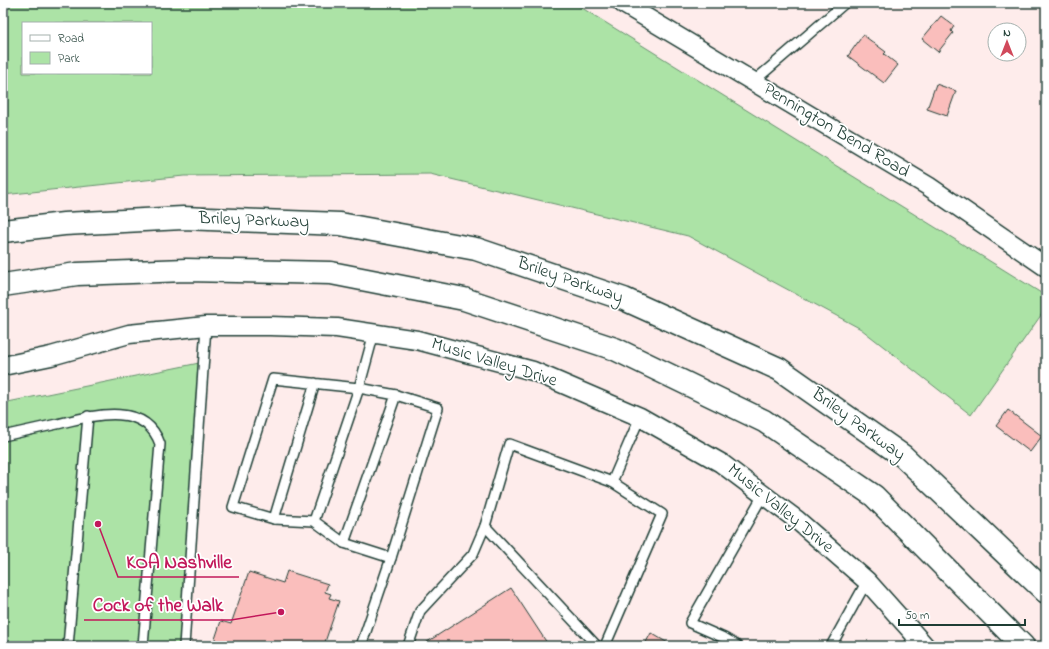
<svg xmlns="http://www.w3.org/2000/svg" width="1049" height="649" viewBox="0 0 1049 649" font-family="'Indie Flower',sans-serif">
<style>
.green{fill:#ace3a6;stroke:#66906d;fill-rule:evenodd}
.building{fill:#fabebc;stroke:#1f3d34}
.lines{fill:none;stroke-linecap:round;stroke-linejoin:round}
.service-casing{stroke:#1f3d34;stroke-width:12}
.minor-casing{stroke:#1f3d34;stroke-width:21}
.motorway-casing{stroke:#1f3d34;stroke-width:25}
.service{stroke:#fff;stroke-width:9}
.minor{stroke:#fff;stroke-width:18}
.motorway{stroke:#fff;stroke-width:22}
.labels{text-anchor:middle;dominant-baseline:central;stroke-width:3.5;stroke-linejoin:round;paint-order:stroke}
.street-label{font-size:18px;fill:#1f3d34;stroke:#fff}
.leader{fill:none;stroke:#c2185b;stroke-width:1.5}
.callout-dot{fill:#c2185b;stroke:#fff;stroke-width:1.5}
.callout-label{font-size:19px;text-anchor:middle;font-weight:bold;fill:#c2185b;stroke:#fff;stroke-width:3.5;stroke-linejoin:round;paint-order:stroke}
</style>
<rect width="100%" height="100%" fill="#feeceb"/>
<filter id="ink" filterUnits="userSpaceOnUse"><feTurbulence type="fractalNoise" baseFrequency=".025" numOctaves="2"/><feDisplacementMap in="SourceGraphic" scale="8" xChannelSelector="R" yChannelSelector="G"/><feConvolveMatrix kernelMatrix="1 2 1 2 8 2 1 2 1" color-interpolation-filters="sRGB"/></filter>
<g filter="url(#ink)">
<g class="green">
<path d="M3,3H574L1046,296V308L971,415L861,329L688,236L430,174L184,176L3,195ZM23,23H151V73H23Z"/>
<polygon points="204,362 184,646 3,646 3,403"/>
</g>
<g class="building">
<polygon points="941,16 954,26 951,31 953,33 938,52 922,39"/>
<polygon points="863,35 886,52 884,54 898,65 884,83 848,56"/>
<polygon points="936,84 956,91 947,116 927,109"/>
<polygon points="1008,410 1042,436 1030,452 996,426"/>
<polygon points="287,571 328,584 325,592 331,594 329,598 339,601 324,645 315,642 314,646 213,645 221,621 231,624 249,572 283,583"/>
<polygon points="511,588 549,646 421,646"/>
<polygon points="651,633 673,646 644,646"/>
</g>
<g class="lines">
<g class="service-casing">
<g id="service">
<polyline points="753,82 845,3"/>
<polyline points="315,383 274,519 233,507 273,379 359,388 374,333"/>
<path d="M3,436C21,432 39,428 57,424C91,416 145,400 160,444L143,646"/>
<polyline points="612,482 640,417"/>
<polyline points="274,519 314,521 359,388 396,395 344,543 314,521"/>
<polyline points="485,526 597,646"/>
<polyline points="344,543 391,558 438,408 396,395"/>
<polyline points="68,646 88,416"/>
<polyline points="184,646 206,326"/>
<polyline points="361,646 391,558"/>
<polyline points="408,646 420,611 473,554 485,526 509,444 612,482 662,514 605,646"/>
<polyline points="738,646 724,638 690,623 763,495"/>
<polyline points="831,646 867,581"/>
<polyline points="909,646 914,634"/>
</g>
</g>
<g class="minor-casing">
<g id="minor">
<polyline points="622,3 928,186 1046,267"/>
<polyline points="3,366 51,356 129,334 206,326 270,326 337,328 417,340 533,371 640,417 721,463 797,520 867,581 925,646"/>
</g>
</g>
<g class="motorway-casing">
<g id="motorway">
<polyline points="3,231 64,224 183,218 340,224 476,249 624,299 779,369 903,456 1046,592"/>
<polyline points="3,285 77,274 186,270 331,273 464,299 615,349 764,421 874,496 1023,646"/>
</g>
</g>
<use href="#service" class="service"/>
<use href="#minor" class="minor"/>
<use href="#motorway" class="motorway"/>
</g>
</g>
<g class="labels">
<g class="street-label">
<text transform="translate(836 131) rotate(31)">Pennington Bend Road</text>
<text transform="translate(254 221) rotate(2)">Briley Parkway</text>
<text transform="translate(570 281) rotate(19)">Briley Parkway</text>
<text transform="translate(494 363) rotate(17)">Music Valley Drive</text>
<text transform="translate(858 425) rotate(36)">Briley Parkway</text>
<text transform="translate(780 509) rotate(39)">Music Valley Drive</text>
</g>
</g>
<path class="leader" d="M98 524L118 577H239M281 612L231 620H84"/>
<g class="callout-dot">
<circle cx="98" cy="524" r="4"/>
<circle cx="281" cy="612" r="4"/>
</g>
<g class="callout-label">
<text x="179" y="568">KOA Nashville</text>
<text x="158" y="611">Cock of the Walk</text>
</g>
<rect width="1049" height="649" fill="none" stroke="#fff" stroke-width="16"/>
<rect x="8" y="8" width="1033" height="633" fill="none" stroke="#1f3d34" stroke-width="1.5" filter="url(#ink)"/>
<rect x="22" y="22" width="130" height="52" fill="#ffffff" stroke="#a5b1ae"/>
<rect x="30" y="35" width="20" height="6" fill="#ffffff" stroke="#a5b1ae"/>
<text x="58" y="42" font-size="12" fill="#1f3d34">Road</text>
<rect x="30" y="52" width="20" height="12" fill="#ace3a6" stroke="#a5b1ae"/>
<text x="58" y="62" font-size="12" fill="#1f3d34">Park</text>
<g transform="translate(1007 42)"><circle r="19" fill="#ffffff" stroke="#a5b1ae"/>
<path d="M0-3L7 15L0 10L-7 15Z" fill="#d1495b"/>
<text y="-6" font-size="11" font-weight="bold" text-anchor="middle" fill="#1f3d34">N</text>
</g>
<path d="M899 619v6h126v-6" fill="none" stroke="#1f3d34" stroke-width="2"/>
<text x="905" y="619" font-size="12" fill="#1f3d34" stroke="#ffffff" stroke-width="3" paint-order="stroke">50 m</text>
</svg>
